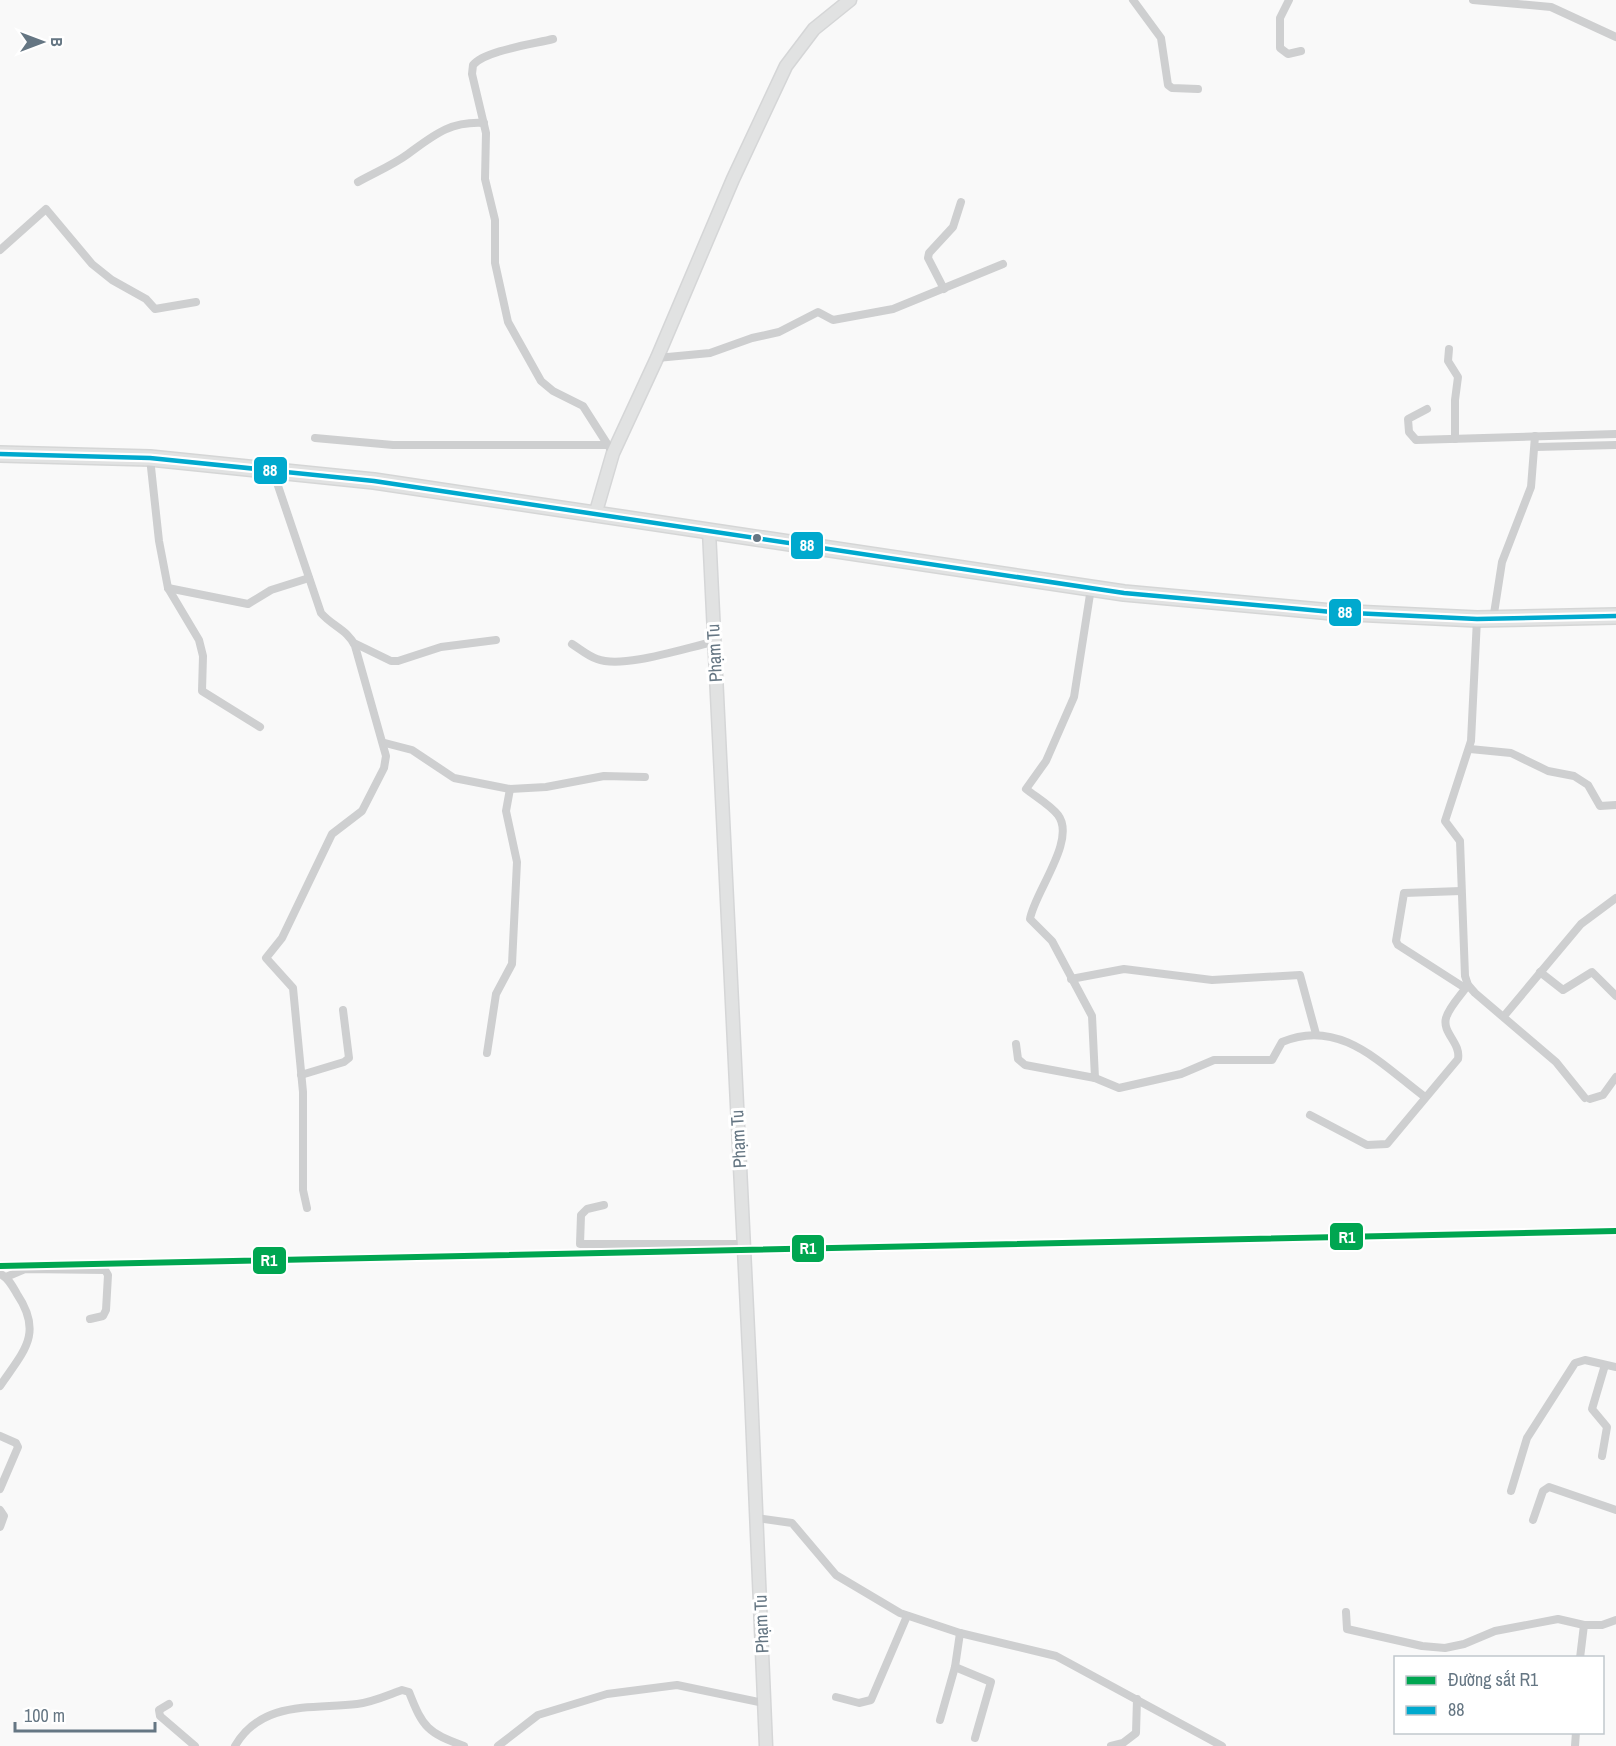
<svg xmlns="http://www.w3.org/2000/svg" width="1616" height="1746" viewBox="0 0 1616 1746" font-family="'Archivo Narrow',sans-serif">
<style>
.lines{fill:none;stroke-linecap:round;stroke-linejoin:round}
.secondary-casing{stroke:#d5d6d7;stroke-width:15}
.highway-casing{stroke:#d5d6d6;stroke-width:18}
.street{stroke:#cecfd0;stroke-width:8}
.secondary{stroke:#e1e2e2;stroke-width:12}
.highway{stroke:#e1e2e2;stroke-width:15}
.bus-1-casing{stroke:#fff;stroke-width:9}
.bus-1{stroke:#00a9ce;stroke-width:4.5}
.rail-1-casing{stroke:#fff;stroke-width:10}
.rail-1{stroke:#00a651;stroke-width:6}
.bus-dot{fill:#657683;stroke:#fff;stroke-width:2}
.labels{text-anchor:middle;dominant-baseline:central;stroke-width:6;stroke-linejoin:round;paint-order:stroke}
.street-label{font-size:18px;fill:#657683;stroke:#fff}
.line-badge{stroke:#fff;stroke-width:2}
.badge-label{font-size:16px;text-anchor:middle;font-weight:bold;fill:#fff}
</style>
<rect width="100%" height="100%" fill="#f9f9f9"/>
<g class="lines">
<g class="secondary-casing">
<g id="secondary">
<polyline points="595,515 613,453 657,358 733,179 786,66 814,29 850,0"/>
<polyline points="709,531 751,1392 766,1746"/>
</g>
</g>
<g class="highway-casing">
<polyline id="highway" points="0,454 150,458 374,481 1124,593 1332,612 1477,619 1616,616"/>
</g>
<g class="street">
<polyline points="1133,0 1161,38 1168,85 1172,88 1198,89"/>
<polyline points="1289,0 1280,18 1280,48 1288,54 1301,51"/>
<polyline points="1473,0 1551,7 1616,37"/>
<path d="M553,39C533,44 484,51 473,65L472,74L486,133L485,179L495,220V263L508,322L541,381L553,391L583,406L613,453"/>
<path d="M358,182C374,173 393,165 408,154C434,135 450,121 484,123"/>
<polyline points="0,250 46,209 92,264 112,280 146,299 155,309 196,302"/>
<polyline points="944,289 928,258 929,253 953,227 961,202"/>
<polyline points="1449,349 1448,361 1458,377 1455,400 1455,439"/>
<polyline points="657,358 710,353 752,338 779,332 818,312 833,320 893,309 1003,264"/>
<polyline points="1427,409 1408,419 1409,432 1416,440 1616,434"/>
<polyline points="315,438 393,445 607,445"/>
<polyline points="1536,447 1616,445"/>
<polyline points="150,458 159,541 168,588 199,640 203,656 202,691 260,727"/>
<path d="M273,471L321,613C332,626 348,630 355,646L386,756L384,768L362,811L332,834L282,938L266,958L293,988L303,1092V1190L307,1208"/>
<polyline points="168,588 248,604 271,590 309,578"/>
<path d="M1091,588L1074,697L1046,761L1026,789C1036,797 1050,805 1058,815C1077,840 1034,893 1030,919L1052,941L1092,1016L1095,1078"/>
<polyline points="1477,619 1471,741 1445,821 1460,841 1465,976 1468,985 1475,993 1556,1062 1585,1098"/>
<polyline points="1493,620 1502,562 1531,487 1535,436"/>
<polyline points="354,643 391,661 398,661 441,647 496,640"/>
<path d="M572,644C580,649 588,656 597,659C623,669 685,648 713,642"/>
<polyline points="385,743 412,750 454,778 510,789 546,787 604,776 645,777"/>
<polyline points="1470,749 1511,753 1548,771 1574,776 1588,785 1600,806 1616,805"/>
<polyline points="1461,891 1404,893 1396,941 1398,945 1465,988"/>
<polyline points="1540,972 1563,990 1592,972 1616,996"/>
<polyline points="1071,979 1124,969 1212,980 1300,975 1316,1034"/>
<polyline points="1504,1016 1581,924 1616,898"/>
<path d="M1016,1044L1018,1059L1025,1065L1095,1078L1119,1088L1181,1074L1214,1060H1272L1282,1042C1340,1017 1382,1065 1425,1097"/>
<polyline points="487,1053 496,994 512,964 517,862 506,811 510,789"/>
<polyline points="301,1075 344,1062 349,1058 343,1010"/>
<polyline points="1590,1099 1603,1095 1616,1077"/>
<path d="M1310,1115L1367,1145L1387,1144L1458,1059C1461,1043 1442,1033 1446,1018C1449,1007 1461,995 1468,985"/>
<polyline points="604,1205 587,1209 581,1215 580,1244 743,1244"/>
<path d="M0,1274C8,1277 13,1287 17,1294C44,1334 23,1352 0,1386"/>
<polyline points="6,1277 25,1269 105,1270 108,1275 106,1310 103,1316 90,1319"/>
<polyline points="0,1436 16,1443 18,1447 0,1489"/>
<polyline points="1602,1456 1607,1427 1592,1409 1605,1365"/>
<polyline points="1511,1491 1527,1438 1575,1363 1585,1360 1616,1367"/>
<polyline points="0,1510 4,1516 0,1527"/>
<polyline points="757,1518 792,1523 836,1575 900,1613 960,1633 1056,1656 1222,1746"/>
<polyline points="1533,1520 1543,1491 1549,1487 1616,1510"/>
<polyline points="1346,1612 1347,1629 1422,1646 1445,1648 1464,1644 1495,1631 1558,1619 1584,1625"/>
<polyline points="1580,1658 1584,1625 1602,1625 1616,1620"/>
<polyline points="955,1667 991,1682 975,1738"/>
<polyline points="836,1697 859,1703 871,1700 907,1616"/>
<polyline points="169,1704 159,1710 160,1716 195,1746"/>
<polyline points="940,1720 955,1667 960,1633"/>
<path d="M235,1746C262,1700 312,1709 357,1704C373,1702 388,1695 402,1690L409,1692C423,1728 428,1733 464,1746"/>
<polyline points="498,1746 538,1715 607,1694 677,1685 764,1703"/>
<polyline points="1111,1746 1123,1743 1136,1733 1137,1699"/>
<polyline points="1575,1746 1576,1732"/>
</g>
<use href="#secondary" class="secondary"/>
<use href="#highway" class="highway"/>
<g class="bus-1-casing">
<polyline id="bus-1" points="0,454 150,458 374,481 1124,593 1332,612 1477,619 1616,616"/>
</g>
<use href="#bus-1" class="bus-1"/>
<g class="rail-1-casing">
<polyline id="rail-1" points="0,1266 1616,1231"/>
</g>
<use href="#rail-1" class="rail-1"/>
</g>
<circle class="bus-dot" cx="757" cy="538" r="5"/>
<g class="labels">
<g class="street-label">
<text transform="translate(714 653) rotate(-93)">Phạm Tu</text>
<text transform="translate(738 1139) rotate(-93)">Phạm Tu</text>
<text transform="translate(761 1624) rotate(-92)">Phạm Tu</text>
</g>
</g>
<g class="line-badge">
<rect x="253" y="456" width="35" height="29" rx="6" fill="#00a9ce"/>
<rect x="790" y="531" width="34" height="29" rx="6" fill="#00a9ce"/>
<rect x="1328" y="598" width="34" height="29" rx="6" fill="#00a9ce"/>
<rect x="1329" y="1222" width="35" height="29" rx="6" fill="#00a651"/>
<rect x="791" y="1234" width="34" height="29" rx="6" fill="#00a651"/>
<rect x="252" y="1246" width="35" height="29" rx="6" fill="#00a651"/>
</g>
<g class="badge-label">
<text x="270" y="476">88</text>
<text x="807" y="551">88</text>
<text x="1345" y="618">88</text>
<text x="1347" y="1243">R1</text>
<text x="808" y="1254">R1</text>
<text x="269" y="1266">R1</text>
</g>
<rect x="1394" y="1656" width="210" height="78" fill="#ffffff" stroke="#c1c8cd" stroke-width="1.5"/>
<rect x="1406" y="1676" width="30" height="9" fill="#00a651" stroke="#c1c8cd" stroke-width="1.5"/>
<text x="1448" y="1686" font-size="18" fill="#657683">Đường sắt R1</text>
<rect x="1406" y="1706" width="30" height="9" fill="#00a9ce" stroke="#c1c8cd" stroke-width="1.5"/>
<text x="1448" y="1716" font-size="18" fill="#657683">88</text>
<g transform="translate(42 42) rotate(90)" stroke="#ffffff" stroke-width="4.5" paint-order="stroke">
<path d="M0-4.5L10 22L0 15L-10 22Z" fill="#657683"/>
<text y="-9" font-size="16" font-weight="bold" text-anchor="middle" fill="#657683">B</text>
</g>
<path d="M15 1722v9h140v-9" fill="none" stroke="#657683" stroke-width="3"/>
<text x="24" y="1722" font-size="18" fill="#657683" stroke="#ffffff" stroke-width="4.5" paint-order="stroke">100 m</text>
</svg>
